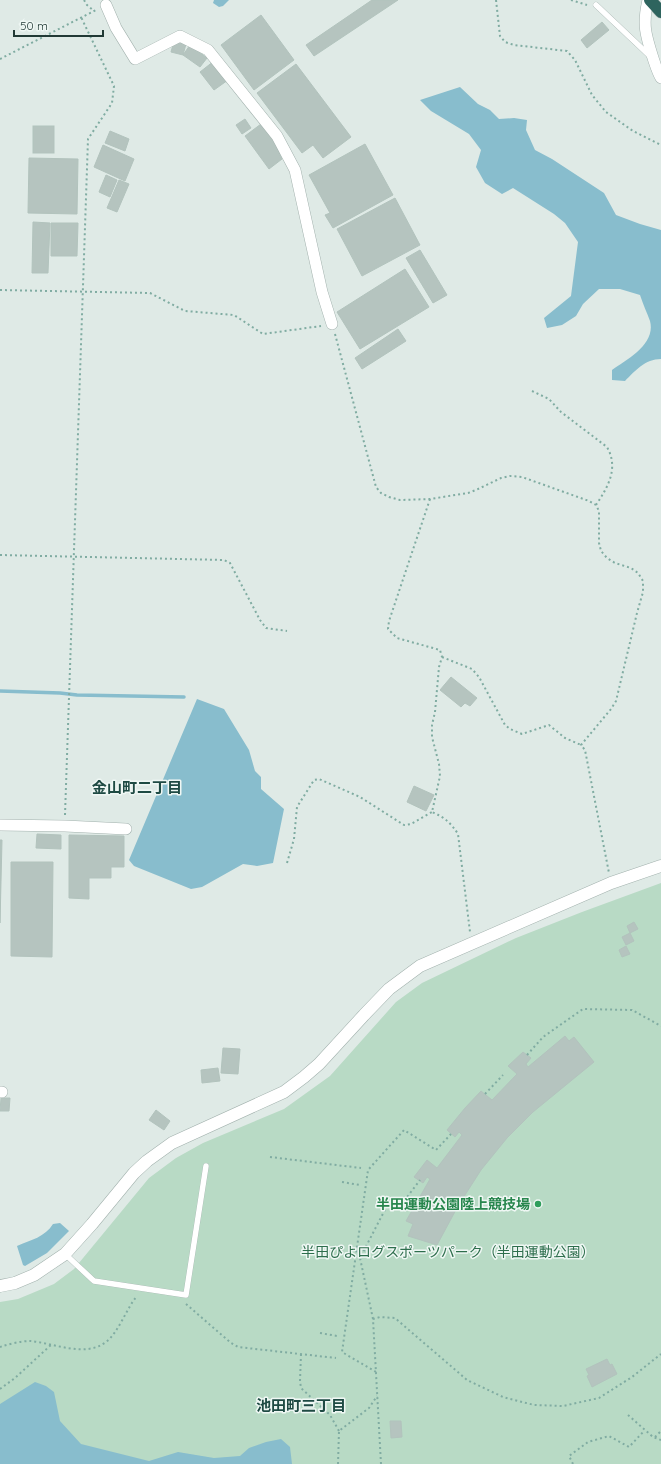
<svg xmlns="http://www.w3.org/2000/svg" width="661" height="1464" viewBox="0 0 661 1464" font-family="Quicksand,'Noto Sans JP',sans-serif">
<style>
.green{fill:#b8dac5}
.water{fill:#88bdcd}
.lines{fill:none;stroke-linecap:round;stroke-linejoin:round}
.stream{stroke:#88bdcd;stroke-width:3.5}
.building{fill:#b5c4bf;stroke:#b2c3bd}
.service-casing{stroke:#a2b1ad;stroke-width:6}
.minor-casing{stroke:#a2b1ad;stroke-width:12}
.tertiary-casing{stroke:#a2b1ad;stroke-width:13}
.motorway-casing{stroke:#bcc4c2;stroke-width:13}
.path{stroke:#80aca2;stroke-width:2;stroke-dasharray:2 3;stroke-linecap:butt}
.service{stroke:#fff;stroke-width:5.5}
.minor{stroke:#fff;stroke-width:11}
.tertiary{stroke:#fff;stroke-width:12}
.motorway{stroke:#2e645e;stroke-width:12}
.leisure-dot{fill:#2e9e5b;stroke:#eff7f4;stroke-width:1.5}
.labels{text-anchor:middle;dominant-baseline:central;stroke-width:3;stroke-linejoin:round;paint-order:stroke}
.leisure-label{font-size:14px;font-weight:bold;fill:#27864d;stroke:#eff7f4;text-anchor:end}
.park-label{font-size:14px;fill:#2d6e4c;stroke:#eff7f4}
.neighbourhood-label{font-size:15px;font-weight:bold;fill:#1e4a43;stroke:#eff7f4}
</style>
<rect width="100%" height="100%" fill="#dfeae6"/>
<polygon class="green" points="661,883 661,1464 0,1464 0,1302 18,1299 54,1284 74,1269 149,1178 176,1158 203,1143 284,1109 330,1076 396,1002 422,983 516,938 582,912"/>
<g class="water">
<polygon points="214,0 229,0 223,6 219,7 213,3"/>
<path d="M460,87L478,104L490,110L499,119L514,118L527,120L526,130L535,150L552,159L604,193L616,215L640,224L661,230V359C645,359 635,371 625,381L612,380V370C628,359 656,344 650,321C647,313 643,304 640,295L620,289H599L583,304L576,316L562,325L547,328L544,318L571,296L578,242L565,223L554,214L513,188L502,194L485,183L476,167L481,150L469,134L431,111L420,100Z"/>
<polygon points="197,699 224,709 249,750 255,771 261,777 261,789 284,809 273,863 257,866 243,864 202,887 191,889 134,866 129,860"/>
<path d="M60,1223L69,1231L47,1253L25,1266L23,1265L17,1246C31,1240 45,1237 53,1224Z"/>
<polygon points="35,1382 46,1386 54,1392 60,1421 81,1444 149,1461 178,1452 214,1458 240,1456 249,1448 266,1442 281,1439 290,1447 292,1464 0,1464 0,1404"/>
</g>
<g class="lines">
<polyline class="stream" points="0,691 60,693 77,695 184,697"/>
</g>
<g class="building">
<polygon points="372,0 398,0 314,56 306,45"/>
<polygon points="261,15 294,60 254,90 221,45"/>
<polygon points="602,22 609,30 587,48 581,40"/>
<polygon points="174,41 186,44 183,55 171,52"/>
<polygon points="190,45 207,58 200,67 183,55"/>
<polygon points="214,61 228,80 214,90 200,72"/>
<polygon points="296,64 351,137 323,158 313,145 302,153 257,93"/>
<polygon points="245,119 251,128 242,134 236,125"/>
<polygon points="261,124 281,152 279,153 282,159 269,169 245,136"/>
<rect x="33" y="126" width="21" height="27"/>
<polygon points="110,131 129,139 125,151 105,143"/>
<polygon points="365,144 393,195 333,228 325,215 330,213 309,175"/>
<polygon points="103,145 134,159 125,181 94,167"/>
<polygon points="29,158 78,159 77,214 28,213"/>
<polygon points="106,175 117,180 110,197 99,192"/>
<polygon points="119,180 129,184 117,212 107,208"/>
<polygon points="395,198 420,245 362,276 337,229"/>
<polygon points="33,222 50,223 48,273 32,273"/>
<polygon points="51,223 78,223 77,256 51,256"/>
<polygon points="420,250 447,295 433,303 406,258"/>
<polygon points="405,269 429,307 360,349 337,312"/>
<polygon points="398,329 406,341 362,369 355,358"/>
<polygon points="451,677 477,698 470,706 465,703 461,707 440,690"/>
<polygon points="414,786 434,795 426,811 407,802"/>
<polygon points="37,834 61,835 61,849 36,848"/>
<polygon points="69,835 124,836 124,867 111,867 111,878 89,878 89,899 69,898"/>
<polygon points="0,840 2,840 0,923"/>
<polygon points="11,862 53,862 52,957 11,956"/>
<polygon points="634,922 638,929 630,933 627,926"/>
<polygon points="630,933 634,941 626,945 622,937"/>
<polygon points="626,946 630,954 622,957 619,950"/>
<polygon points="565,1036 569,1041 574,1037 594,1062 533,1112 507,1138 481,1170 458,1206 437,1245 408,1236 413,1224 406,1221 430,1179 427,1177 423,1183 414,1177 427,1160 437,1168 462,1135 459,1132 455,1137 447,1130 465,1108 481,1091 492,1100 517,1074 508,1066 523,1052 531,1058 526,1064 528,1067"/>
<polygon points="223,1048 240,1049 238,1074 221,1073"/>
<polygon points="218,1068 220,1081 202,1083 201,1070"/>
<polygon points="1,1098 10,1098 9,1111 0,1111"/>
<polygon points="156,1110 170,1121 164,1130 149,1120"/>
<polygon points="607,1359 610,1365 612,1364 617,1374 592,1387 587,1376 589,1375 586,1369"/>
<polygon points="390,1421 401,1421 402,1437 391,1438"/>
</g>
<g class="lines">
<g class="service-casing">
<g id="service">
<polyline points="596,5 650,56"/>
<polyline points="65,1254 94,1281 186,1295 206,1166"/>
</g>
</g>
<g class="minor-casing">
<g id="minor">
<path d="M648,0C642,26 646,36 654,61C656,67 658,73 661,78"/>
<polyline points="106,5 116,28 135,59 180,36 208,50 277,136 295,170 322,292 332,324"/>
<polyline points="0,825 65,826 126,829"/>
<polyline points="0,1092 2,1092"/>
</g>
</g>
<g class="tertiary-casing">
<polyline id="tertiary" points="0,1286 15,1283 34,1275 65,1254 92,1224 134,1173 147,1161 172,1143 284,1092 304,1077 319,1064 364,1015 389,989 420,966 611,883 661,866"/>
</g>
<g class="motorway-casing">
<polyline id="motorway" points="650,0 661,12"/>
</g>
<g class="path">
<polyline points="84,0 87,5 94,11"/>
<polyline points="496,0 500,36 505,42 514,45 567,51 575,60 592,95 606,112 633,131 661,145"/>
<polyline points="571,0 587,5"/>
<polyline points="0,59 96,10"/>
<polyline points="0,290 150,293 185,311 234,315 263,334 321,326"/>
<polyline points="335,334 376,487 381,493 389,497 400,500 430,499 468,493 476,490 501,478 510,476 522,477 589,501 596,505 599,511 599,543 601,551 607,558 615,563 631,568 638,573 643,581 643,592 637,613 616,701 611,709 581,745 585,750 609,873"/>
<path d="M532,391L549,399L561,412L607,447C619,468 608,487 596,505"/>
<path d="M430,499L389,621L388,629L397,638L440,650L442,657L439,667L435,712L432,725V737L439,764L440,776L432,812C444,817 451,823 458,834L470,932"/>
<polyline points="0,555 224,560 230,563 260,620 266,628 287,631"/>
<polyline points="442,657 472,669 479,677 505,725 510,729 522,734 549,725 565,738 581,745"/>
<polyline points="65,815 88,139 112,103 114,86 81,17"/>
<polyline points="287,863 294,839 297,807 314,780 319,779 360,797 404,825 411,824 432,812"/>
<polyline points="527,1055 543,1037 583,1009 632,1010 661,1026"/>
<polyline points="485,1094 503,1075"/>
<polyline points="270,1157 361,1168"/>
<polyline points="342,1182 360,1185"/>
<polyline points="186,1304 231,1343 238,1347 336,1358"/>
<polyline points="373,1319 360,1258 390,1200 401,1205 420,1180"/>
<polyline points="320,1333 337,1336"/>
<path d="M0,1347C9,1344 21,1341 30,1341C54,1343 85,1358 106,1342C119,1332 126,1309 137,1296"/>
<polyline points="301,1354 300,1381 301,1388 330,1415 339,1431"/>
<polyline points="376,1372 342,1352 368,1170 404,1130 436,1150 451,1134"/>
<polyline points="0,1389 15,1378 52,1344"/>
<polyline points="628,1415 653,1437 661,1440"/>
<polyline points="655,1437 661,1431"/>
<polyline points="338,1464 339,1431 369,1408 377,1396"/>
<polyline points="381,1464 373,1319 380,1317 395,1318 467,1380 503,1397 534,1405 563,1406 599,1398 632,1377 661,1354"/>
<polyline points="573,1464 569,1456 588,1442 609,1436 629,1447 644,1431"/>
</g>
<use href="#service" class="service"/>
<use href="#minor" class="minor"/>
<use href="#tertiary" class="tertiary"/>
<use href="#motorway" class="motorway"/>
</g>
<circle class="leisure-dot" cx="538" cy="1204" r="4"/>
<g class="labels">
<g class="leisure-label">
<text x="530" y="1204">半田運動公園陸上競技場</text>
</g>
<g class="park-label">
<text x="448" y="1252">半田ぴよログスポーツパーク（半田運動公園）</text>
</g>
<g class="neighbourhood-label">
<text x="137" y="787">金山町二丁目</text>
<text x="301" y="1405">池田町三丁目</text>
</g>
</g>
<path d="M14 30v6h89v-6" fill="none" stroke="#213935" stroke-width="2"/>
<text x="20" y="30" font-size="12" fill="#213935" stroke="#eff7f4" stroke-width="3" paint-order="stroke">50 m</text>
</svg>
